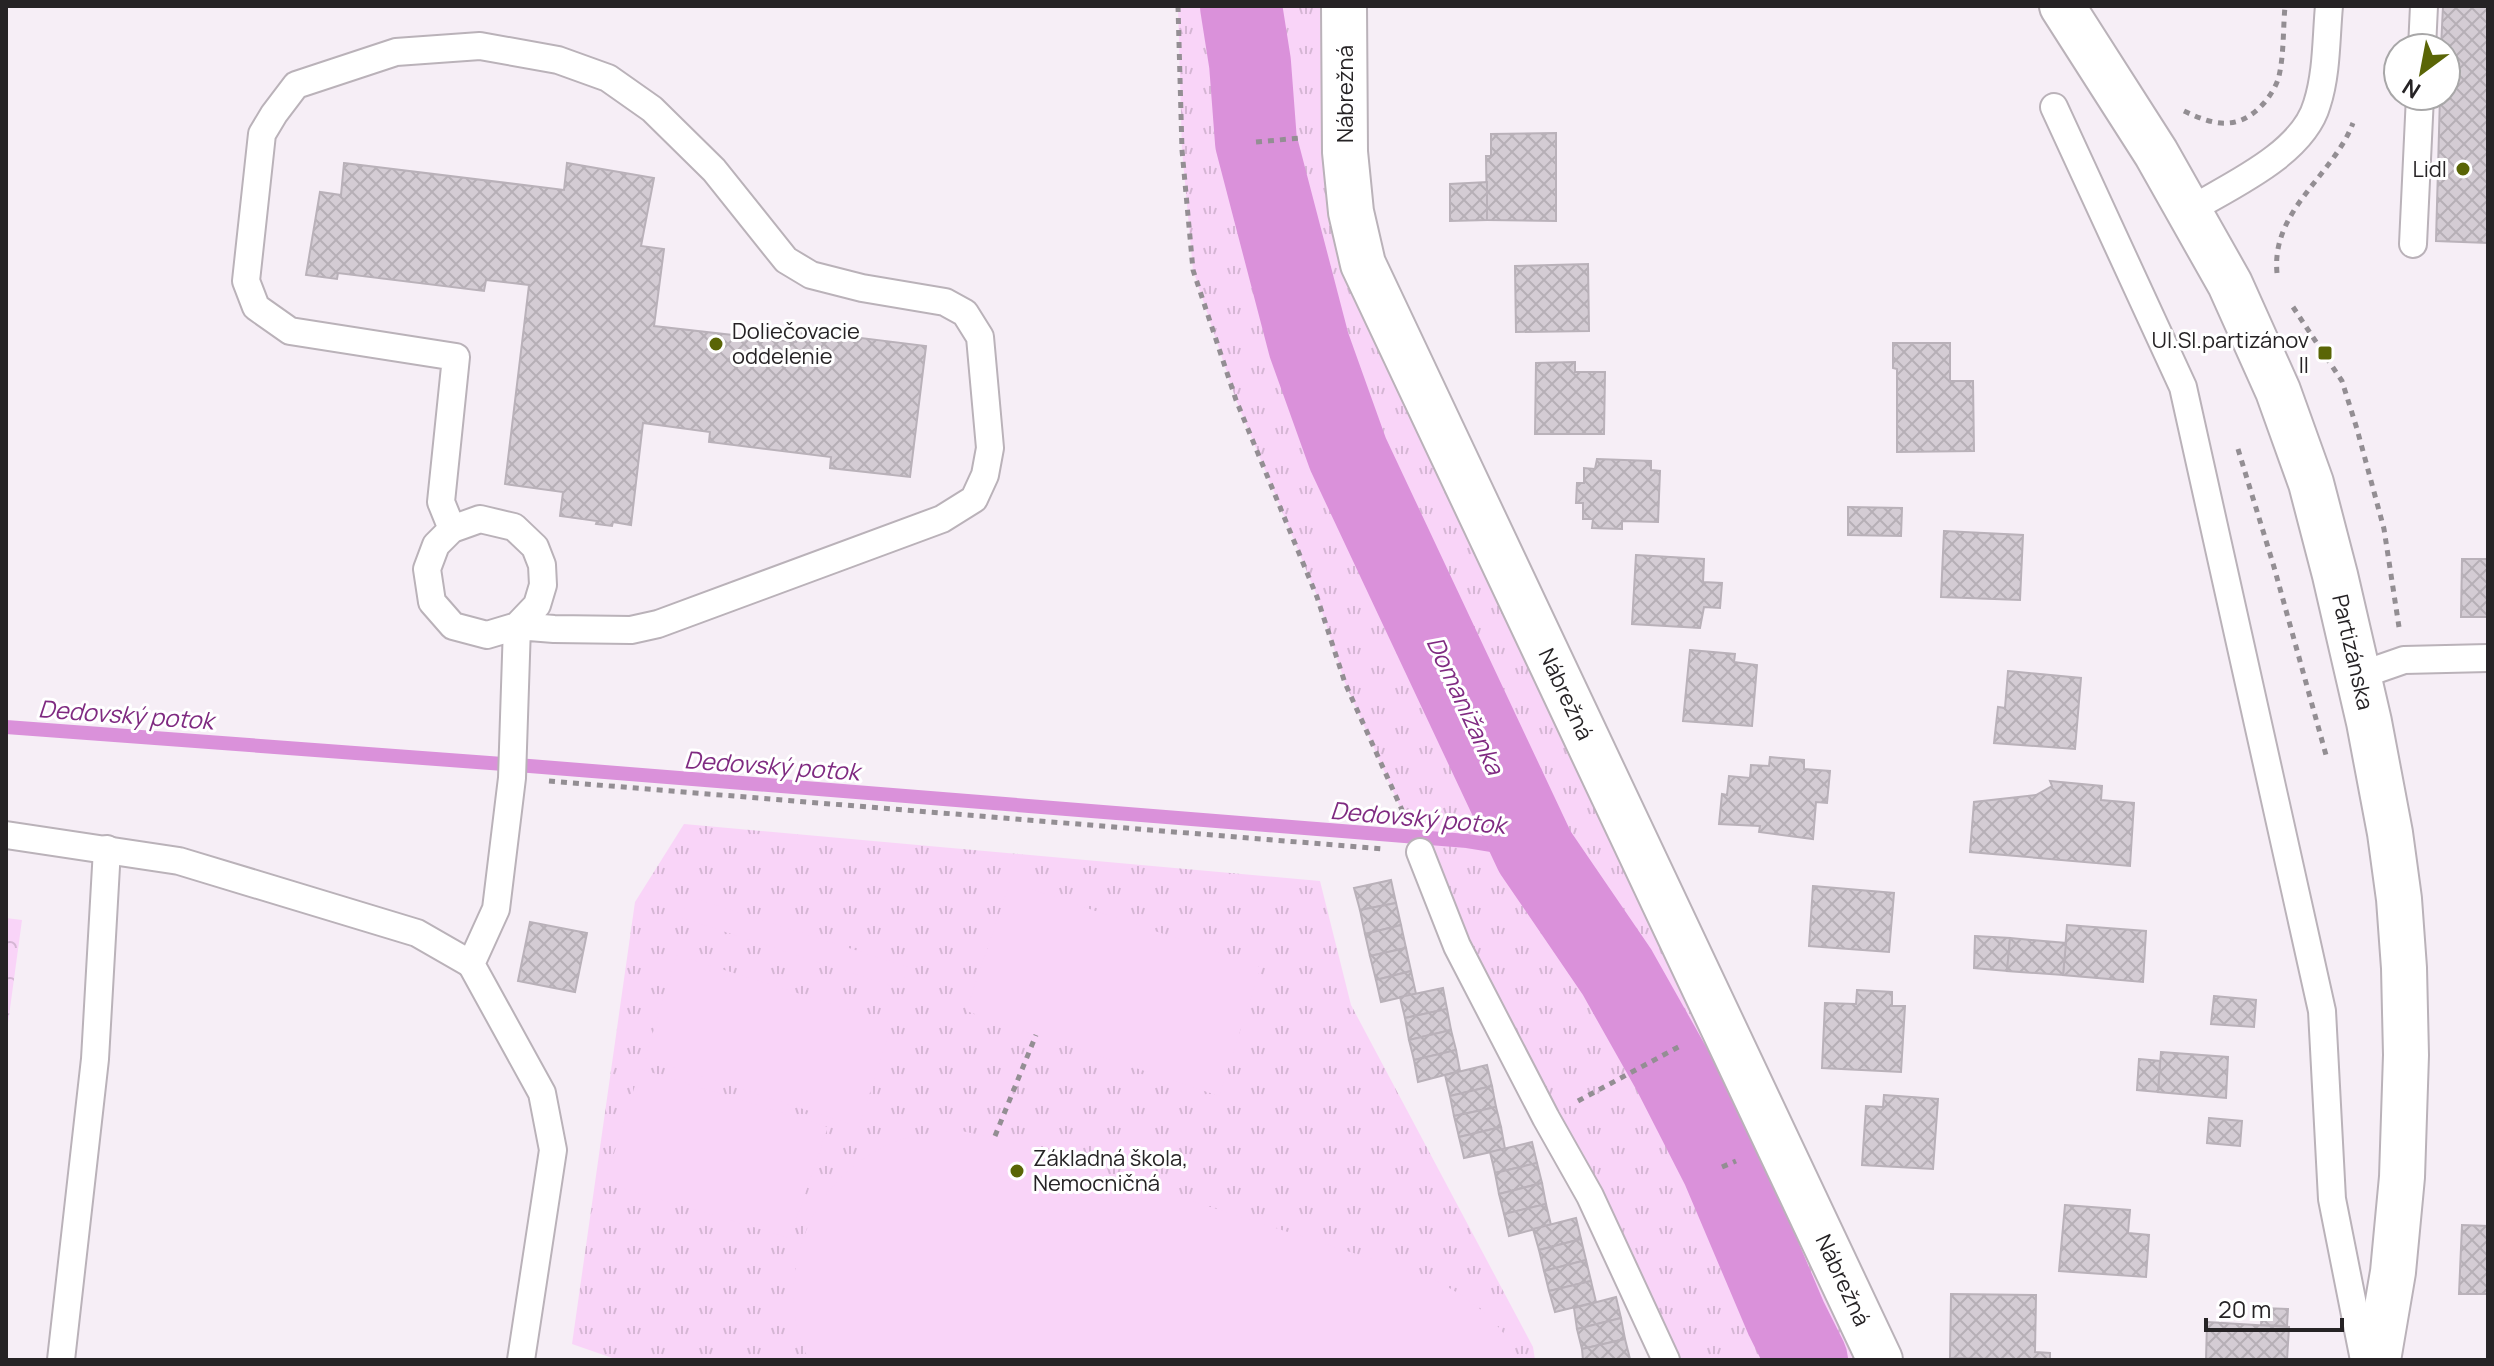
<svg xmlns="http://www.w3.org/2000/svg" width="2494" height="1366" viewBox="0 0 2494 1366" font-family="Manrope,sans-serif">
<style>
.grass{fill:url(#grass-tufts)}
.park{fill:url(#park-crowns)}
.pitch{fill:#f9d4f8}
.lines{fill:none;stroke-linecap:round;stroke-linejoin:round}
.stream{stroke:#da91da;stroke-width:14}
.river{stroke:#da91da;stroke-width:82}
.building{fill:url(#building-cross-hatch);stroke:#b9b1b9;stroke-width:2}
.service-casing{stroke:#bab2b9;stroke-width:30}
.minor-casing{stroke:#bab2b9;stroke-width:48}
.secondary-casing{stroke:#bab2b9;stroke-width:48}
.path{stroke:#938e93;stroke-width:5;stroke-dasharray:6 6;stroke-linecap:butt}
.service{stroke:#fff;stroke-width:26}
.minor{stroke:#fff;stroke-width:44}
.secondary{stroke:#fff;stroke-width:44}
.poi-dot{fill:#5a6506;stroke:#fff;stroke-width:3}
.labels{text-anchor:middle;dominant-baseline:central;stroke-width:6;stroke-linejoin:round;paint-order:stroke}
.street-label{font-size:22px;fill:#262325;stroke:#fff}
.poi-label{font-size:22px;fill:#262325;stroke:#fff;text-anchor:end}
.water-label{font-size:24px;font-style:italic;fill:#7f2a81;stroke:#fff}
</style>
<defs>
<pattern id="grass-tufts" width="24" height="20" patternUnits="userSpaceOnUse" patternTransform="scale(2)"><rect width="24" height="20" fill="#f9d4f8"/><path d="M3 7l-1-3M5 7V3M7 7l1-3M15 17l-1-3M17 17v-4M19 17l1-3" fill="none" stroke="#d5b6d4"/></pattern>
<pattern id="park-crowns" width="20" height="18" patternUnits="userSpaceOnUse" patternTransform="scale(2)"><rect width="20" height="18" fill="#f9d4f8"/><path d="M2 6a3 3 0 1 1 6 0M12 15a3 3 0 1 1 6 0" fill="none" stroke="#d5b6d4"/></pattern>
<pattern id="building-cross-hatch" width="8" height="8" patternUnits="userSpaceOnUse" patternTransform="scale(2)"><rect width="8" height="8" fill="#d4ccd4"/><path d="M0 0l8 8M0 8l8-8" fill="none" stroke="#b6afb6"/></pattern>
</defs>
<rect width="100%" height="100%" fill="#f6eef6"/>
<g class="grass">
<polygon points="1178,6 1344,6 1351,212 1880,1360 1666,1360 1420,852 1345,683 1317,596 1236,400 1193,270 1182,150"/>
<polygon points="684,824 1320,881 1351,1005 1533,1347 1535,1360 618,1360 572,1344 635,902"/>
</g>
<polygon class="park" points="6,918 22,920 6,1038"/>
<g class="pitch">
<polygon points="1010,882 1261,967 1219,1096 966,1011"/>
<polygon points="688,896 908,967 901,989 682,918"/>
<polygon points="677,955 892,1023 859,1127 645,1058"/>
<polygon points="640,1069 828,1127 790,1238 605,1183"/>
<path d="M957,1130L999,1139L1428,1277C1467,1295 1501,1320 1520,1360H809C768,1279 812,1172 897,1141C917,1134 937,1132 957,1130Z"/>
</g>
<g class="lines">
<polyline class="stream" points="6,727 517,765 1467,841 1535,852"/>
<polyline class="river" points="1241,6 1250,63 1256,142 1309,345 1348,454 1535,852 1617,972 1675,1075 1722,1167 1786,1318 1807,1360"/>
</g>
<g class="building">
<polygon points="2443,6 2488,6 2488,243 2436,241 2440,96 2446,96 2446,48 2441,48"/>
<polygon points="1556,133 1556,221 1487,220 1486,156 1491,156 1491,134"/>
<polygon points="344,163 564,190 567,163 654,178 641,246 664,249 654,326 796,342 797,330 926,346 910,477 830,468 831,457 709,442 710,432 643,423 631,525 613,522 612,526 596,524 597,521 560,516 563,492 505,484 529,285 486,280 484,291 338,273 337,279 306,275 320,192 341,195"/>
<polygon points="1487,182 1487,220 1450,221 1450,184"/>
<polygon points="1588,264 1589,331 1516,332 1515,266"/>
<polygon points="1893,343 1950,343 1950,381 1973,381 1974,451 1897,452 1897,369 1893,368"/>
<polygon points="1575,362 1575,372 1605,372 1604,434 1535,434 1536,363"/>
<polygon points="1597,459 1651,461 1651,470 1660,471 1658,522 1622,521 1622,529 1592,528 1593,519 1583,519 1583,503 1576,503 1577,483 1584,483 1584,468 1595,469"/>
<polygon points="1848,507 1902,508 1901,536 1848,535"/>
<polygon points="1944,531 2023,535 2020,600 1941,597"/>
<polygon points="1636,555 1704,559 1703,582 1722,583 1720,608 1704,607 1700,628 1632,624"/>
<polygon points="2462,559 2488,559 2488,617 2461,617"/>
<polygon points="1690,650 1735,654 1734,662 1757,665 1752,726 1683,721"/>
<polygon points="2008,671 2081,678 2075,749 1994,743 1998,707 2005,708"/>
<polygon points="1770,757 1804,760 1804,769 1830,771 1827,803 1816,802 1813,839 1759,832 1760,826 1719,824 1722,794 1727,795 1729,776 1750,778 1751,765 1769,766"/>
<polygon points="2050,781 2102,786 2101,800 2134,803 2130,866 1970,852 1974,802 2036,795 2052,786"/>
<polygon points="1391,880 1396,903 1360,910 1354,888"/>
<polygon points="1813,886 1894,893 1889,952 1809,946"/>
<polygon points="1396,903 1401,925 1365,934 1360,910"/>
<polygon points="530,922 587,933 575,992 518,981"/>
<polygon points="1401,925 1406,948 1370,956 1365,934"/>
<polygon points="2067,925 2146,931 2143,982 2063,975"/>
<polygon points="1975,936 2010,938 2007,971 1974,968"/>
<polygon points="2010,938 2066,943 2063,975 2007,971"/>
<polygon points="1406,948 1411,971 1376,980 1370,956"/>
<polygon points="1411,971 1416,994 1381,1002 1376,980"/>
<polygon points="1443,988 1447,1009 1405,1018 1400,997"/>
<polygon points="1857,990 1892,992 1892,1006 1905,1006 1901,1072 1822,1068 1825,1003 1856,1004"/>
<polygon points="2214,996 2256,1000 2254,1027 2211,1024"/>
<polygon points="1447,1009 1451,1030 1409,1040 1405,1018"/>
<polygon points="1451,1030 1456,1050 1414,1060 1409,1040"/>
<polygon points="1456,1050 1460,1071 1418,1082 1414,1060"/>
<polygon points="2161,1052 2228,1057 2226,1098 2158,1092"/>
<polygon points="2139,1059 2160,1061 2158,1092 2137,1090"/>
<polygon points="1487,1065 1492,1086 1450,1096 1445,1075"/>
<polygon points="1492,1086 1496,1107 1454,1116 1450,1096"/>
<polygon points="1884,1095 1938,1099 1933,1169 1862,1165 1866,1106 1883,1107"/>
<polygon points="1496,1107 1501,1127 1459,1137 1454,1116"/>
<polygon points="2209,1118 2242,1121 2240,1146 2207,1143"/>
<polygon points="1501,1127 1505,1149 1464,1158 1459,1137"/>
<polygon points="1532,1142 1537,1163 1495,1173 1490,1152"/>
<polygon points="1537,1163 1542,1183 1499,1194 1495,1173"/>
<polygon points="1542,1183 1546,1204 1504,1214 1499,1194"/>
<polygon points="1546,1204 1551,1225 1509,1236 1504,1214"/>
<polygon points="2065,1205 2130,1210 2128,1233 2149,1235 2146,1277 2059,1271"/>
<polygon points="1576,1218 1581,1239 1539,1250 1533,1229"/>
<polygon points="2462,1225 2488,1226 2488,1294 2459,1294"/>
<polygon points="1581,1239 1586,1260 1544,1271 1539,1250"/>
<polygon points="1586,1260 1591,1281 1549,1291 1544,1271"/>
<polygon points="1591,1281 1596,1302 1555,1312 1549,1291"/>
<polygon points="1951,1294 2036,1295 2035,1352 2050,1353 2050,1360 1950,1358"/>
<polygon points="1616,1297 1621,1318 1577,1329 1574,1308"/>
<polygon points="2262,1308 2288,1309 2287,1326 2261,1325"/>
<polygon points="1621,1318 1625,1339 1582,1349 1577,1329"/>
<polygon points="2207,1322 2289,1327 2287,1360 2206,1360"/>
<polygon points="1625,1339 1630,1359 1583,1360 1582,1349"/>
</g>
<g class="lines">
<g class="service-casing">
<g id="service">
<polyline points="2422,48 2424,6"/>
<polyline points="2054,107 2183,387 2322,1011 2332,1199 2364,1360"/>
<path d="M2188,211C2230,186 2303,154 2317,104C2327,73 2326,38 2329,6"/>
<polyline points="2413,244 2420,96"/>
<polyline points="452,529 441,502 456,357 290,331 256,307 246,281 262,134 274,114 296,85 396,52 480,46 558,60 608,78 652,109 714,170 786,260 811,275 862,288 945,302 965,313 980,337 990,448 985,475 974,499 942,519 658,624 631,630 554,629 517,626 487,635 453,626 432,602 427,569 436,545 452,529 480,519 514,527 535,547 542,565 543,585 537,605 517,626 512,778 496,909 471,964 542,1093 553,1150 521,1360"/>
<polyline points="2358,676 2404,660 2488,658"/>
<polyline points="6,835 179,861 417,933 471,964"/>
<polyline points="1420,852 1457,946 1546,1118 1590,1196 1666,1360"/>
<polyline points="61,1360 95,1059 107,849"/>
</g>
</g>
<g class="minor-casing">
<polyline id="minor" points="1344,6 1345,152 1351,212 1363,264 1880,1360"/>
</g>
<g class="secondary-casing">
<polyline id="secondary" points="2062,6 2156,153 2230,284 2278,391 2311,483 2335,575 2369,722 2390,833 2399,899 2404,968 2406,1055 2402,1177 2393,1272 2378,1360"/>
</g>
<g class="path">
<polyline points="1178,6 1182,150 1193,270 1236,400 1317,597 1345,683 1407,821"/>
<path d="M2184,111C2215,126 2239,131 2264,103C2270,96 2277,85 2279,76C2284,54 2283,29 2285,6"/>
<polyline points="1256,142 1301,138"/>
<path d="M2277,273C2271,210 2333,176 2353,123"/>
<polyline points="2293,307 2342,381 2357,429 2384,529 2399,627"/>
<polyline points="2238,449 2274,567 2326,755"/>
<polyline points="549,781 1384,849"/>
<polyline points="1578,1101 1682,1045"/>
<polyline points="995,1136 1036,1035"/>
<polyline points="1722,1167 1736,1161"/>
</g>
<use href="#service" class="service"/>
<use href="#minor" class="minor"/>
<use href="#secondary" class="secondary"/>
</g>
<g class="poi-dot">
<circle cx="2463" cy="169" r="8"/>
<circle cx="716" cy="344" r="8"/>
<rect x="2317" y="345" width="16" height="16" rx="4"/>
<circle cx="1017" cy="1171" r="8"/>
</g>
<g class="labels">
<g class="street-label">
<text transform="translate(1345 94) rotate(-90)">Nábrežná</text>
<text transform="translate(2353 652) rotate(77)">Partizánska</text>
<text transform="translate(1566 694) rotate(65)">Nábrežná</text>
<text transform="translate(1843 1280) rotate(65)">Nábrežná</text>
</g>
<g class="poi-label">
<text x="2447" y="169">Lidl</text>
<text x="732" y="331" text-anchor="start">Doliečovacie<tspan x="732" dy="25">oddelenie</tspan></text>
<text x="2309" y="340">Ul.Sl.partizánov<tspan x="2309" dy="25">II</tspan></text>
<text x="1033" y="1158" text-anchor="start">Základná škola,<tspan x="1033" dy="25">Nemocničná</tspan></text>
</g>
<g class="water-label">
<text transform="translate(1466 705) rotate(65)">Domanižanka</text>
<text transform="translate(126 714) rotate(4)">Dedovský potok</text>
<text transform="translate(772 765) rotate(4)">Dedovský potok</text>
<text transform="translate(1418 817) rotate(5)">Dedovský potok</text>
</g>
</g>
<rect width="2494" height="1366" fill="none" stroke="#262325" stroke-width="16"/>
<g transform="translate(2422 72) rotate(212)"><circle r="38" fill="#ffffff" stroke="#a8a7a8" stroke-width="2"/>
<path d="M0-6L14 30L0 20L-14 30Z" fill="#5a6506"/>
<text y="-12" font-size="22" font-weight="bold" text-anchor="middle" fill="#262325">N</text>
</g>
<path d="M2206 1318v12h136v-12" fill="none" stroke="#262325" stroke-width="4"/>
<text x="2218" y="1318" font-size="24" fill="#262325" stroke="#ffffff" stroke-width="6" paint-order="stroke">20 m</text>
</svg>
